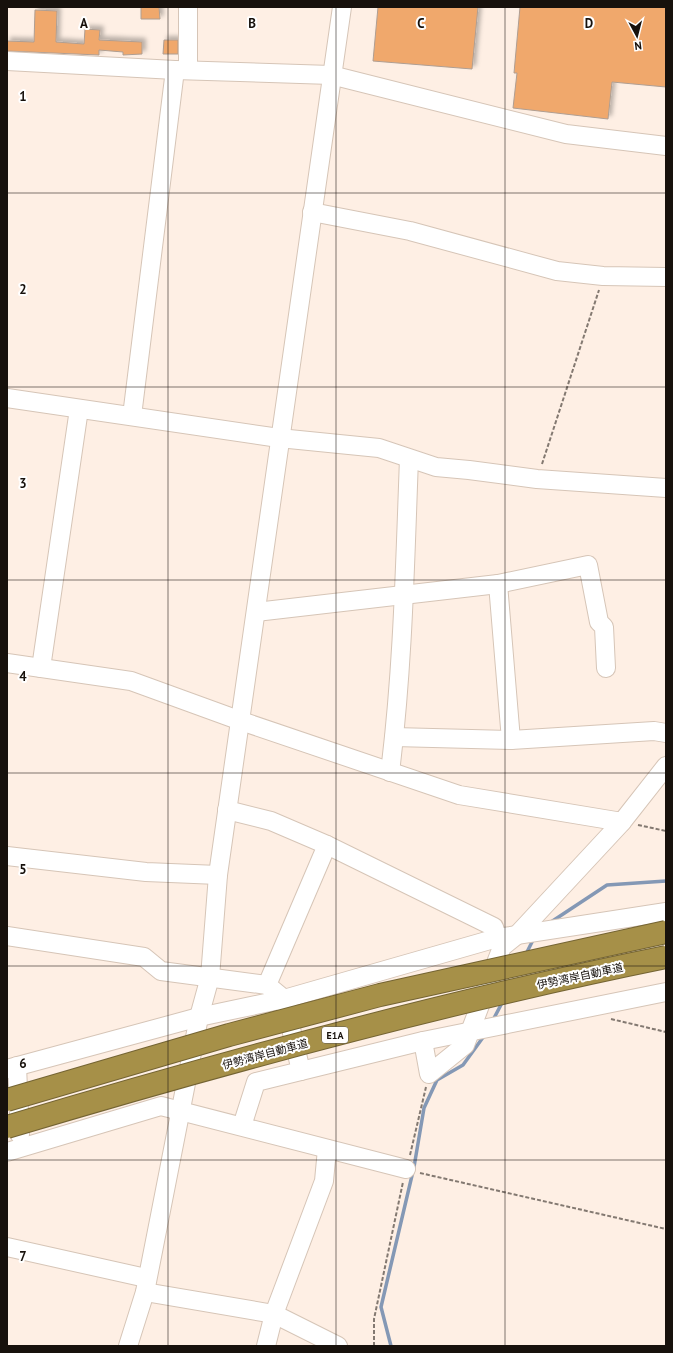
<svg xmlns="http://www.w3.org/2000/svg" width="673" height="1353" viewBox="0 0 673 1353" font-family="'PT Sans','Noto Sans JP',sans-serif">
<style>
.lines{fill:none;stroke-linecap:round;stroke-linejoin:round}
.stream{stroke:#8498b5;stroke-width:3.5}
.building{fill:#f0a86c;stroke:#af9e92;filter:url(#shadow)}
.minor-casing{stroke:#d6c5b7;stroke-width:20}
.path{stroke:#837971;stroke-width:2;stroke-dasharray:4 2;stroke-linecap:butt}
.minor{stroke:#fff;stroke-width:18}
.highway-bridge-casing{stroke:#746433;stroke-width:24;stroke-linecap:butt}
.highway-bridge{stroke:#a69048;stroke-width:22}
.grid{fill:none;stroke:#17110c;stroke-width:1;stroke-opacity:0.55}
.labels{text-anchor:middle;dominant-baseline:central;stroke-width:4;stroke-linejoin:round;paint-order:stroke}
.shield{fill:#fff;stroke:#5d5855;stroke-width:1}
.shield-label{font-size:10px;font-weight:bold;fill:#17110c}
.street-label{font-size:11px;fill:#17110c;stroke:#fff}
.grid-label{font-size:13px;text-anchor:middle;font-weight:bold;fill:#17110c;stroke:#fff;stroke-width:4;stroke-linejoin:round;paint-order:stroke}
</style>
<defs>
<filter id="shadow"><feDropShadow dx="3.5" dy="-3.5" stdDeviation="2" flood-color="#0004"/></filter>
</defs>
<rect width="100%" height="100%" fill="#feefe4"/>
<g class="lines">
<g class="stream">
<polyline points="551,922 607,885 666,881"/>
<polyline points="525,956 534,938"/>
<polyline points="493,1020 503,1001"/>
<polyline points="391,1346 381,1307 414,1167 424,1108 437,1080 463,1065 484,1036"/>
</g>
</g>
<g class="building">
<polygon points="141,7 159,7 160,19 141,19"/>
<polygon points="378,7 478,7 472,69 373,61"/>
<polygon points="520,7 666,7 666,87 612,82 608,119 513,108 517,73 514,73"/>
<polygon points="35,10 57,11 56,42 84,44 85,29 100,30 99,40 142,42 142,54 123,55 123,52 99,50 99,55 7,51 7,41 34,42"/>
<polygon points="164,40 178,40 178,54 163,54"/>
</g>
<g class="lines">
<g class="minor-casing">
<g id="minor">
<polyline points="7,61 175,70 331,75 566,134 666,146"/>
<polyline points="188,70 188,7"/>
<polyline points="312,212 410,231 557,271 603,276 666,277"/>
<polyline points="7,398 279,438 379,448 436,467 469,470 537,479 666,488"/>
<polyline points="132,416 175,70"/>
<polyline points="498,584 511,740"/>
<polyline points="256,612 498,584 588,565 599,622 604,627 606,668"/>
<polyline points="7,663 131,681 241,721 459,795 622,822"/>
<polyline points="41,668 79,409"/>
<polyline points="394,737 511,740 654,731 666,733"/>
<path d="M390,772C403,668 405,563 409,459"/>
<polyline points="227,810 271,821 327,845 494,927 497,938"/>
<polyline points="7,856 146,872 218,875"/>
<polyline points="7,936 144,957 161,971 267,985 284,999 301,1071"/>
<polyline points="267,985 327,845"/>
<polyline points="423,1041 429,1074 465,1045 502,947 517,935 622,822 666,766"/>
<polyline points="17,1066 20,1135"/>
<polyline points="7,1069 199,1017 284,999 497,938 666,912"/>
<polyline points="242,1126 256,1082 423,1041 666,992"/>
<polyline points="7,1152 161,1106 406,1169"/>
<polyline points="7,1247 146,1278"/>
<polyline points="145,1292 274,1314 338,1346"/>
<polyline points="128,1346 145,1292 199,1017 210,977 218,875 342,7"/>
<polyline points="266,1346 274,1314 324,1181 327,1149"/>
</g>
</g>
<g class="path">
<polyline points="542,464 599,290"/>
<polyline points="638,825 666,831"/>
<polyline points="611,1019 666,1032"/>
<polyline points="410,1155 426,1087"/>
<polyline points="420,1173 666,1229"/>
<polyline points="374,1346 374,1319 403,1182"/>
</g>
<use href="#minor" class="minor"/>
<g class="highway-bridge-casing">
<g id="highway-bridge">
<polyline points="7,1100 229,1035 380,995 666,932"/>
<path d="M7,1127C224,1062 444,1002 666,957"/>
</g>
</g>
<use href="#highway-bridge" class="highway-bridge"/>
</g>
<path class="grid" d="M168,7V1346M336,7V1346M505,7V1346M7,193H666M7,387H666M7,580H666M7,773H666M7,966H666M7,1160H666"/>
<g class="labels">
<rect class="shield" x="322" y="1027" width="26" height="16" rx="3"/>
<g class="shield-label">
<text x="335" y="1035">E1A</text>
</g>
<g class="street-label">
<text transform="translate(580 976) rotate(-12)">伊勢湾岸自動車道</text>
<text transform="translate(265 1054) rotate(-15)">伊勢湾岸自動車道</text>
</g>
</g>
<g class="grid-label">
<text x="84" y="28">A</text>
<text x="252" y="28">B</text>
<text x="421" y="28">C</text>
<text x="589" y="28">D</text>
<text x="23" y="101">1</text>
<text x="23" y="294">2</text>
<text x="23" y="488">3</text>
<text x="23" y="681">4</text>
<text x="23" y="874">5</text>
<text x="23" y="1068">6</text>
<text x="23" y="1261">7</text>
</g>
<rect width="673" height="1353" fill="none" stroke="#17110c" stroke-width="16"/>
<g transform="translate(637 36) rotate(173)" stroke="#ffffff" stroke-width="3" paint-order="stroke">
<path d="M0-3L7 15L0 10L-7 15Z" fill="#17110c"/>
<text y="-6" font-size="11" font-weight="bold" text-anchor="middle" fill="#17110c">N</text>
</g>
</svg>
